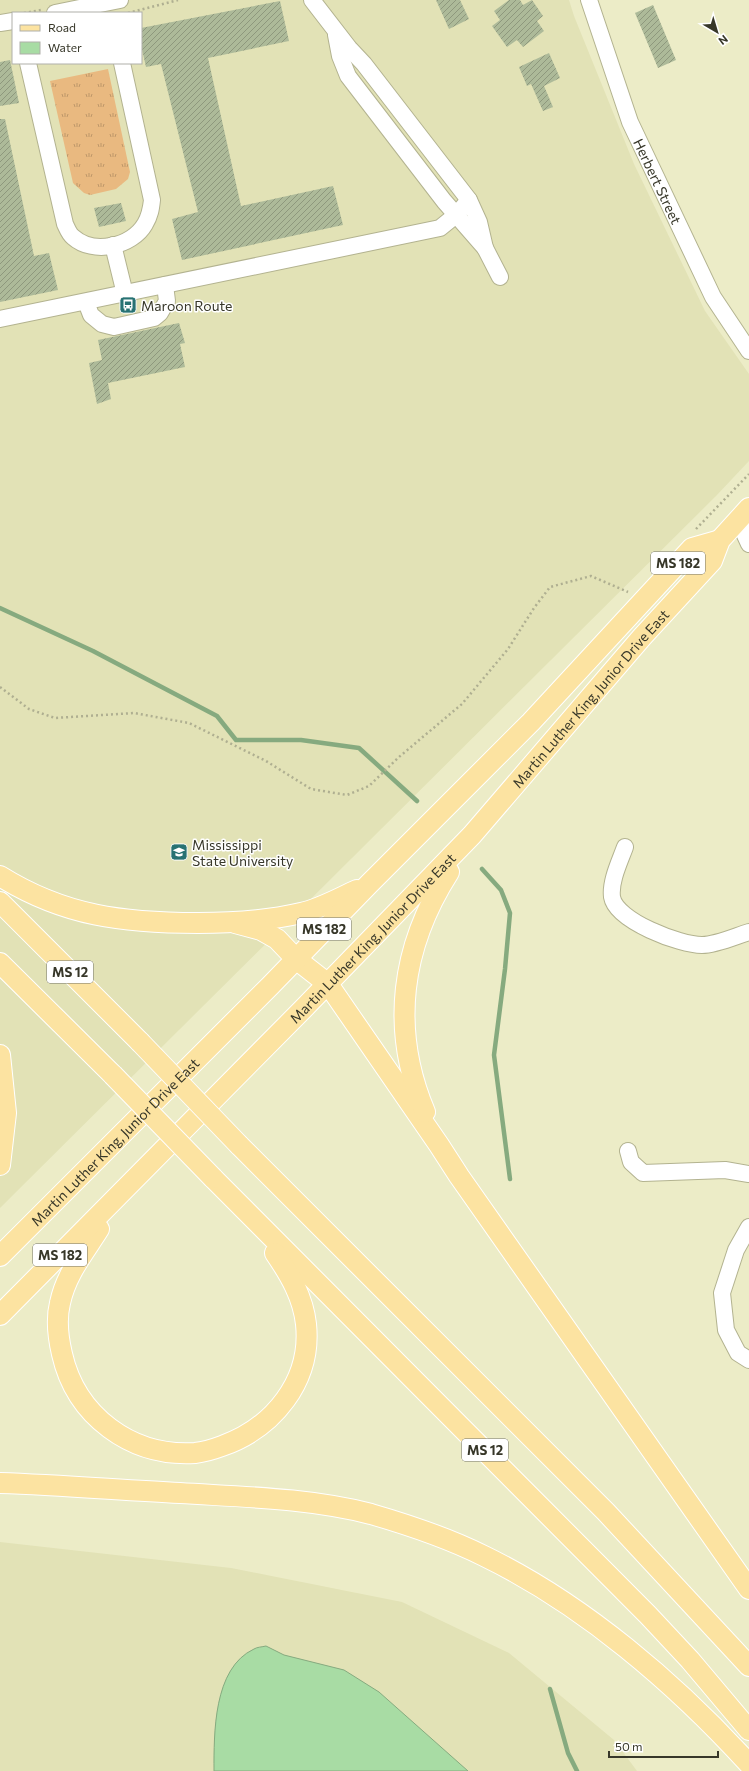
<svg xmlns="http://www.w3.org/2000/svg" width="749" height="1771" viewBox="0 0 749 1771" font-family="Commissioner,sans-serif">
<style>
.built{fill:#e2e2b6;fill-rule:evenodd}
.grass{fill:url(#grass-tufts)}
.water{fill:#a8dca4;stroke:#86aa7f}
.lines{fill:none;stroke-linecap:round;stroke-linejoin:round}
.stream{stroke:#86aa7f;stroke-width:4.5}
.building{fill:url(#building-hatch)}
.minor-casing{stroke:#b3b390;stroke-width:18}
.major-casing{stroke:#fff;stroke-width:22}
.path{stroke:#afaf91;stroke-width:2.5;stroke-dasharray:2 3;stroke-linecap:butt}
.minor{stroke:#fff;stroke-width:16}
.major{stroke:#fce3a1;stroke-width:20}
.major-bridge-casing{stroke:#fff;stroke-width:22;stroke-linecap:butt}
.major-bridge{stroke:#fce3a1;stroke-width:20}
.labels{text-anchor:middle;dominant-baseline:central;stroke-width:3;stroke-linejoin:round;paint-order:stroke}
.shield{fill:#fff;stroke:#737369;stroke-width:1}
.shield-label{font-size:13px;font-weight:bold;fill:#373729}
.street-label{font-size:14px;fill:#373729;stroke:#fff}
.poi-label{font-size:14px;fill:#373729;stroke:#fff;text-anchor:start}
</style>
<defs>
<pattern id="grass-tufts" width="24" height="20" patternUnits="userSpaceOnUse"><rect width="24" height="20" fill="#e9b980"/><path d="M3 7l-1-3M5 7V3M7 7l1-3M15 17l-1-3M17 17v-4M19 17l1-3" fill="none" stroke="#be9769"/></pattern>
<pattern id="building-hatch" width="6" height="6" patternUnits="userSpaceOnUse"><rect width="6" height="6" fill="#adba99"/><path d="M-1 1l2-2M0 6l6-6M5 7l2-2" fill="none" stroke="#8e987d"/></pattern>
</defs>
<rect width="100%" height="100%" fill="#ececc7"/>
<g class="built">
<path d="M0,0H569L574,16L634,164L705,311L749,374V461L716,496L0,1208ZM13,13H141V63H13Z"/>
<polygon points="0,1542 231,1568 402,1602 509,1653 614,1740 637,1771 0,1771"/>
</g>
<polygon class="grass" points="108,69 130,172 128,179 116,189 90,195 84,193 73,183 50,81"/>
<path class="water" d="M266,1646L284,1655L344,1670L379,1692L468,1771H214C214,1734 213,1668 254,1649C257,1647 262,1647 266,1646Z"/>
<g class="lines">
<g class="stream">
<polyline points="0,608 93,651 217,716 236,740 301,740 359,748 417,801"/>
<polyline points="482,869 501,890 510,913 505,969 494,1055 510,1179"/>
<polyline points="550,1689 568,1753 577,1771"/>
</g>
</g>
<g class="building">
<polygon points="436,0 460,0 469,19 449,29"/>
<polygon points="509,0 520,0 523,5 532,0 543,16 537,21 544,31 523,47 517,40 507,47 492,26 500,20 494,11"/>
<polygon points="280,1 289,41 208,58 241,206 333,186 343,225 182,260 172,219 198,212 161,64 146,67 141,45 141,28"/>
<polygon points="653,5 676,60 658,68 635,13"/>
<polygon points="549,53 560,78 544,86 553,107 543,111 531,84 527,86 519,67"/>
<polygon points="10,60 19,103 0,106 0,62"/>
<polygon points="0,119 5,119 34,256 49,253 58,290 0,302"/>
<polygon points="121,203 126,221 99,227 94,208"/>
<polygon points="179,323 185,343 180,344 185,367 108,383 111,399 97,404 89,363 102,360 98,340"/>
</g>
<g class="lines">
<g class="minor-casing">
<g id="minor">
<polyline points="312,0 349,48 364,64 469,200 479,222 485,248"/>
<path id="s1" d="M589,0L630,122L713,297L749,351"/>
<polyline points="55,13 120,0"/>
<polyline points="0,23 13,21"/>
<polyline points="336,35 340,56 348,76 444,201 485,248 500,277"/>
<path d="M28,63L65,224C67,228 69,234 73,237C93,255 132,247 145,224C150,216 151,209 152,200L122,63"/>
<polyline points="113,245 125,294"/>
<polyline points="86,302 91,315 102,324 114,327 154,318 160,313 167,301 165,285"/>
<polyline points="0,319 440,228 456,215 469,200"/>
<polyline points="738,520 749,544"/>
<path d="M625,847C620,861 610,881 612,897C616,921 680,945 702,945C716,945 736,936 749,932"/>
<polyline points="628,1151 631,1162 643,1173 725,1170 749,1174"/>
<polyline points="749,1227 736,1250 722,1293 726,1330 738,1353 749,1360"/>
</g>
</g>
<g class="major-casing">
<g id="major">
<path d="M0,876C64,916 124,923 198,923C232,923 267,921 301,913C320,909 339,898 357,890"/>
<polyline points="0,902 140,1042"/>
<polyline points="235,923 261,930 277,939 296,959 328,984 439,1145 459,1176 749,1589"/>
<polyline points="0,963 113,1075"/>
<polyline points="0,1055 6,1113 0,1165"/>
<path d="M425,1112C390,1029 401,947 449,872"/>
<polyline points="239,1145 606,1512 749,1666"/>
<polyline points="213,1178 648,1615 690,1660 749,1730"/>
<path d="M99,1229C84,1253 66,1274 60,1303C56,1319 58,1337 62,1354C76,1416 131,1457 195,1453C204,1452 214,1449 222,1446C273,1428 312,1381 306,1324C303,1297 290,1275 275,1253"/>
<path id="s2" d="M0,1256L270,986L369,884L531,722L692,548L720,540"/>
<path id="s3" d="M0,1315L303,1009L472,835L642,637L712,561L720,540L749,508"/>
<path d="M0,1483C60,1485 120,1490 180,1493C243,1497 309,1498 371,1514C409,1525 448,1538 484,1556C583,1604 675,1683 749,1764"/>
</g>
</g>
<g class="path">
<polyline points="24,13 41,10"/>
<polyline points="128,13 178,0"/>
<polyline points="696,529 749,474"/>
<polyline points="0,687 29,709 55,718 134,713 189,723 266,761 311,789 347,795 369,786 399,757 462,704 508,649 534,608 550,587 591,576 628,592"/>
</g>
<use href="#minor" class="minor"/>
<use href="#major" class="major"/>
<g class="major-bridge-casing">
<g id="major-bridge">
<polyline points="140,1042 239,1145"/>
<polyline points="113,1075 213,1178"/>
</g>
</g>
<use href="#major-bridge" class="major-bridge"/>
</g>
<defs>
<g id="bus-square" transform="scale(0.9)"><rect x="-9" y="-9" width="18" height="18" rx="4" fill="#277273" stroke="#fff"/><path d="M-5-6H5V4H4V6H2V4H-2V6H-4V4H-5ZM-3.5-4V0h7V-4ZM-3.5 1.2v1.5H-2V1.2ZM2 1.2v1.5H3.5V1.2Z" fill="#fff"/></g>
<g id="university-square" transform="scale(0.9)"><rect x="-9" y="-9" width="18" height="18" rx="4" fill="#277273" stroke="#fff"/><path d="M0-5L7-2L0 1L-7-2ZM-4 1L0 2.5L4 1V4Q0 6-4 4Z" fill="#fff"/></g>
</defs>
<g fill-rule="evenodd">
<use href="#bus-square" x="128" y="305"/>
<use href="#university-square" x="179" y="852"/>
</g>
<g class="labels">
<g class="shield">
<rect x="651" y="552" width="54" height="22" rx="3"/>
<rect x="297" y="918" width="54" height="22" rx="3"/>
<rect x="47" y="961" width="46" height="22" rx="3"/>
<rect x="33" y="1244" width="54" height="22" rx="3"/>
<rect x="462" y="1439" width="46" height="22" rx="3"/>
</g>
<g class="shield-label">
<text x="678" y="563">MS 182</text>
<text x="324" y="929">MS 182</text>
<text x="70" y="972">MS 12</text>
<text x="60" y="1255">MS 182</text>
<text x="485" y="1450">MS 12</text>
</g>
<g class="street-label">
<text stroke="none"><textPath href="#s1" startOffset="194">Herbert Street</textPath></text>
<text stroke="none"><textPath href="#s3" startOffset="854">Martin Luther King, Junior Drive East</textPath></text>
<text stroke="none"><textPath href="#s3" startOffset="530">Martin Luther King, Junior Drive East</textPath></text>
<text stroke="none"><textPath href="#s2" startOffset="162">Martin Luther King, Junior Drive East</textPath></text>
</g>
<g class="poi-label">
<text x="141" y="305">Maroon Route</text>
<text x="192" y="844">Mississippi<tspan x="192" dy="16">State University</tspan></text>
</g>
</g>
<rect x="12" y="12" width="130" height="52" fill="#ffffff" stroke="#afafa9"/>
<rect x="20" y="25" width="20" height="6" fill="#fce3a1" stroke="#afafa9"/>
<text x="48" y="32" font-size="12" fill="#373729">Road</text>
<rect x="20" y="42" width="20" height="12" fill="#a8dca4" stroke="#afafa9"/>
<text x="48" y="52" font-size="12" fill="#373729">Water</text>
<g transform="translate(717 32) rotate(142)" stroke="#ffffff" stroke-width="3" paint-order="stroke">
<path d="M0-3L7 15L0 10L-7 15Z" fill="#373729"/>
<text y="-6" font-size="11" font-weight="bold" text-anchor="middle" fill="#373729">N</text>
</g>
<path d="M609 1751v6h109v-6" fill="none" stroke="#373729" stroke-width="2"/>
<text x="615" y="1751" font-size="12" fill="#373729" stroke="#ffffff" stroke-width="3" paint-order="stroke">50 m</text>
</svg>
